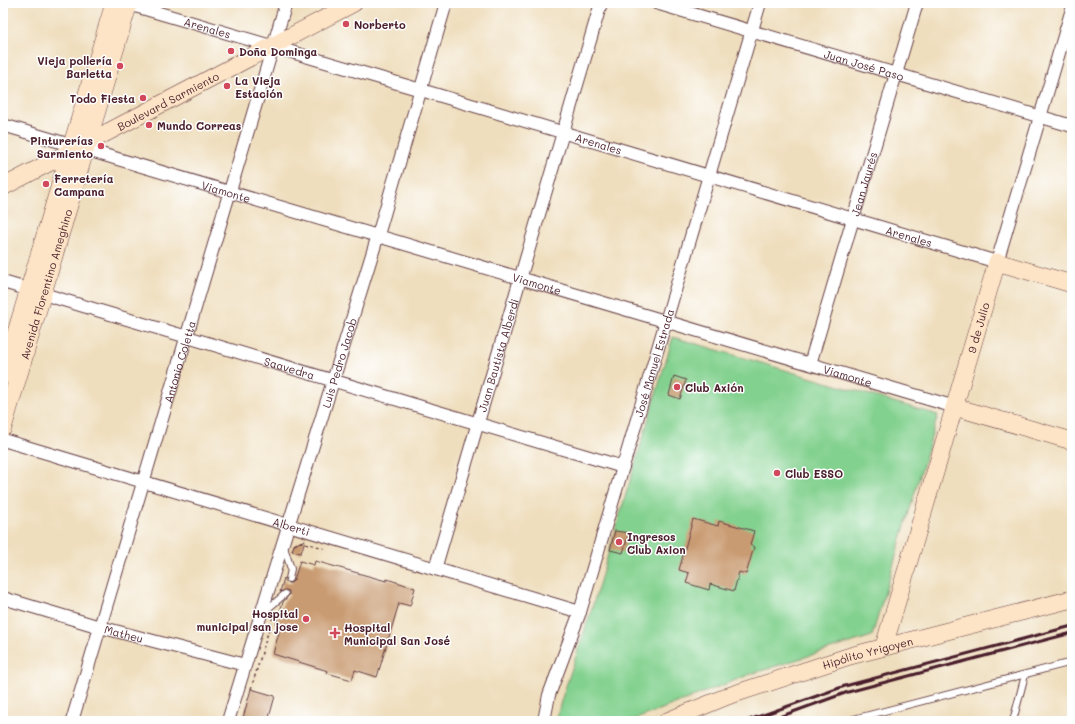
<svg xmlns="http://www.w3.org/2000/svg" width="1075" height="724" viewBox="0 0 1075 724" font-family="Mali,sans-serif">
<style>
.green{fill:#83d18f;stroke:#66785d}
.building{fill:#c99b72}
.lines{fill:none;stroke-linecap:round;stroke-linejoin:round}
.lane-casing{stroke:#633c41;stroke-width:8}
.street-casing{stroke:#633c41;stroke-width:14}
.secondary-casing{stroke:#633c41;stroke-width:18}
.path{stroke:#633c41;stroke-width:1.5;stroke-dasharray:3 3;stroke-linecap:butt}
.lane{stroke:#fff;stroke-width:6}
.street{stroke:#fff;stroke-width:12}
.secondary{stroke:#fee4c6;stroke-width:17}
.rail{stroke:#4a1f2b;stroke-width:3}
.poi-dot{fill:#d1495b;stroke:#fff;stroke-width:1.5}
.labels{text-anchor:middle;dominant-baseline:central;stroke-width:3;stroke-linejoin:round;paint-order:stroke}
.poi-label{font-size:11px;font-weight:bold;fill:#4a1f2b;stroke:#fff;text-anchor:start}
.street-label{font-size:11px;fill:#4a1f2b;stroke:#fff}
</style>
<rect width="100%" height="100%" fill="#fff"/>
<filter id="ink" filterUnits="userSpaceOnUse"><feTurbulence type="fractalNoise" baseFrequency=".025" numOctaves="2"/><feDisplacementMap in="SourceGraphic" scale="8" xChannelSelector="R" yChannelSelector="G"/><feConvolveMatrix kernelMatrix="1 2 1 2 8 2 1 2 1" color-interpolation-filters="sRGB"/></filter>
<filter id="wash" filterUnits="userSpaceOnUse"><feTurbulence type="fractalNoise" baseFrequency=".012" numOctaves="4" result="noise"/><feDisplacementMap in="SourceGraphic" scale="16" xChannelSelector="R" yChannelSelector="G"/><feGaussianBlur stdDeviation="0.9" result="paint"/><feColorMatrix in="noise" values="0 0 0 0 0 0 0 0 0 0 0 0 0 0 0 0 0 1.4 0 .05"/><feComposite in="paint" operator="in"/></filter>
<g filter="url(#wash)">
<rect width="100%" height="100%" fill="#efdebd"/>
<polygon class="green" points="673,337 938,415 872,636 751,674 631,721 556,721 561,701 591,611"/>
<g id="blocks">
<g class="building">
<polygon points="674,376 686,380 680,399 669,395"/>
<polygon points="693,519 718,526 719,521 754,531 750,545 754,547 746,574 739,572 734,591 710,584 709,590 686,583 689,573 679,570"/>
<polygon points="615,531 629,533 623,553 610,550"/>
<polygon points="305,540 301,553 292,551 294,545"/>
<polygon points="300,561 314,565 315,561 386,581 387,579 415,588 410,606 399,603 377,677 355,670 352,680 327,673 328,671 273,654 281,625 276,624 283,602 289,595 289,591 286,590 280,592 284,578 288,583 291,583 294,580"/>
<polygon points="251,689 275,696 268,721 254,721 243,718"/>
</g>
</g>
</g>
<g filter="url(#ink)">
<use href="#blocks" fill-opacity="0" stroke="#633c41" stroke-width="1"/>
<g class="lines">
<g class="lane-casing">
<g id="lane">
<polyline points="284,547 291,569 289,579"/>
<polyline points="264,612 285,594"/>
<polyline points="846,721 1072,662"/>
<polyline points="1013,721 1025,675"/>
</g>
</g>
<g class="street-casing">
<g id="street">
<path id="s1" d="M125,3L421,90L997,262L1072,9"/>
<path id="s2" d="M656,3L1072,126"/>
<path id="s3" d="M3,125L955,407"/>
<path id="s4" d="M3,282L623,467"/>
<path id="s5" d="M810,364L917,3"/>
<path id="s6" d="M3,440L580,612"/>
<path id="s7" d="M435,569L601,3"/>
<path id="s8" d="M3,598L100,627L245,665"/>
<path id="s9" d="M72,721L286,3"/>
<path id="s10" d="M228,721L378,235L446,3"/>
<path id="s11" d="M544,721L549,695L580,612L760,3"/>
</g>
</g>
<g class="secondary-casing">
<g id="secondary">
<path id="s12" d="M3,187L354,3"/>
<polyline points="3,376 114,3"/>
<polyline points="955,407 1072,441"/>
<path id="s13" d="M3,428L129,3"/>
<path id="s14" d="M884,646L997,262L1072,284"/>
<path id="s15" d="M667,721L728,696L850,656L1072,599"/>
</g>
</g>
<g class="path">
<polyline points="294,545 301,542 324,548"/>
<polyline points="251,689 273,616"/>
</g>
<use href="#lane" class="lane"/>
<use href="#street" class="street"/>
<use href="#secondary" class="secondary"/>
<g class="rail">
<polyline points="746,721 845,686 1072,626"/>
<polyline points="768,721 848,692 1072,633"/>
</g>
</g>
</g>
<g class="poi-dot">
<circle cx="346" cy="24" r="4"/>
<circle cx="231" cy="51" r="4"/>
<circle cx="120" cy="66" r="4"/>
<circle cx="227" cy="86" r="4"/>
<circle cx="143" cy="98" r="4"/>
<circle cx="149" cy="125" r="4"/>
<circle cx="101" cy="146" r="4"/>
<circle cx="46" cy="184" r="4"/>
<circle cx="677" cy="387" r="4"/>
<circle cx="777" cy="473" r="4"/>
<circle cx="619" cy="542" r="4"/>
<circle cx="306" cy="619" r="4"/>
<path d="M333 627h4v4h4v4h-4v4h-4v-4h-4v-4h4z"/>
</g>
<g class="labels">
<g class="poi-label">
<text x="354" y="24">Norberto</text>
<text x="239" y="51">Doña Dominga</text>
<text x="112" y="60" text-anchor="end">Vieja pollería<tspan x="112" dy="13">Barletta</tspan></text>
<text x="235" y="80">La Vieja<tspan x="235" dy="13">Estación</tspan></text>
<text x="135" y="98" text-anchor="end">Todo Fiesta</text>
<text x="157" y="125">Mundo Correas</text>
<text x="93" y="140" text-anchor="end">Pinturerías<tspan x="93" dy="13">Sarmiento</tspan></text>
<text x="54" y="178">Ferretería<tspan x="54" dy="13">Campana</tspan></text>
<text x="685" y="387">Club Axión</text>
<text x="785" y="473">Club ESSO</text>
<text x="627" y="536">Ingresos<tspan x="627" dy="13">Club Axion</tspan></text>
<text x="298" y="613" text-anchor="end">Hospital<tspan x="298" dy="13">municipal san jose</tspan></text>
<text x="344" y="627">Hospital<tspan x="344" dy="13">Municipal San José</tspan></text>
</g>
<g class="street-label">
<text stroke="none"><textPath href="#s1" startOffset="86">Arenales</textPath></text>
<text stroke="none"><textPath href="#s2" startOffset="217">Juan José Paso</textPath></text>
<text stroke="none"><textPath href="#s12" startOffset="186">Boulevard Sarmiento</textPath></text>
<text stroke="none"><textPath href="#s1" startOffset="494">Arenales</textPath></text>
<text stroke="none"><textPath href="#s5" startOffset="188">Jean Jaurés</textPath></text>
<text stroke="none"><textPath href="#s3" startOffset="233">Viamonte</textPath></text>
<text stroke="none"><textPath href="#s1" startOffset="818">Arenales</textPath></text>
<text stroke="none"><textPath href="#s3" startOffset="557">Viamonte</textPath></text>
<text stroke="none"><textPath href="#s13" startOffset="150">Avenida Florentino Ameghino</textPath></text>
<text stroke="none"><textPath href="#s14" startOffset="332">9 de Julio</textPath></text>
<text stroke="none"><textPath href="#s7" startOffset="223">Juan Bautista Alberdi</textPath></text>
<text stroke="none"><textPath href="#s9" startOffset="375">Antonio Coletta</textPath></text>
<text stroke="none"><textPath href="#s10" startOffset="375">Luis Pedro Jacob</textPath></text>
<text stroke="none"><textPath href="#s11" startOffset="375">José Manuel Estrada</textPath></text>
<text stroke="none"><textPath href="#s4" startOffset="299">Saavedra</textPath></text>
<text stroke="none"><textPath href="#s3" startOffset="881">Viamonte</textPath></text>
<text stroke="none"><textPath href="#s6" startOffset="301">Alberti</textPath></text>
<text stroke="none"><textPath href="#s8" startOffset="126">Matheu</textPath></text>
<text stroke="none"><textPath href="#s15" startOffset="212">Hipólito Yrigoyen</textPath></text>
</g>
</g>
<rect width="1075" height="724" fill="none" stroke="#fff" stroke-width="16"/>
</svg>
